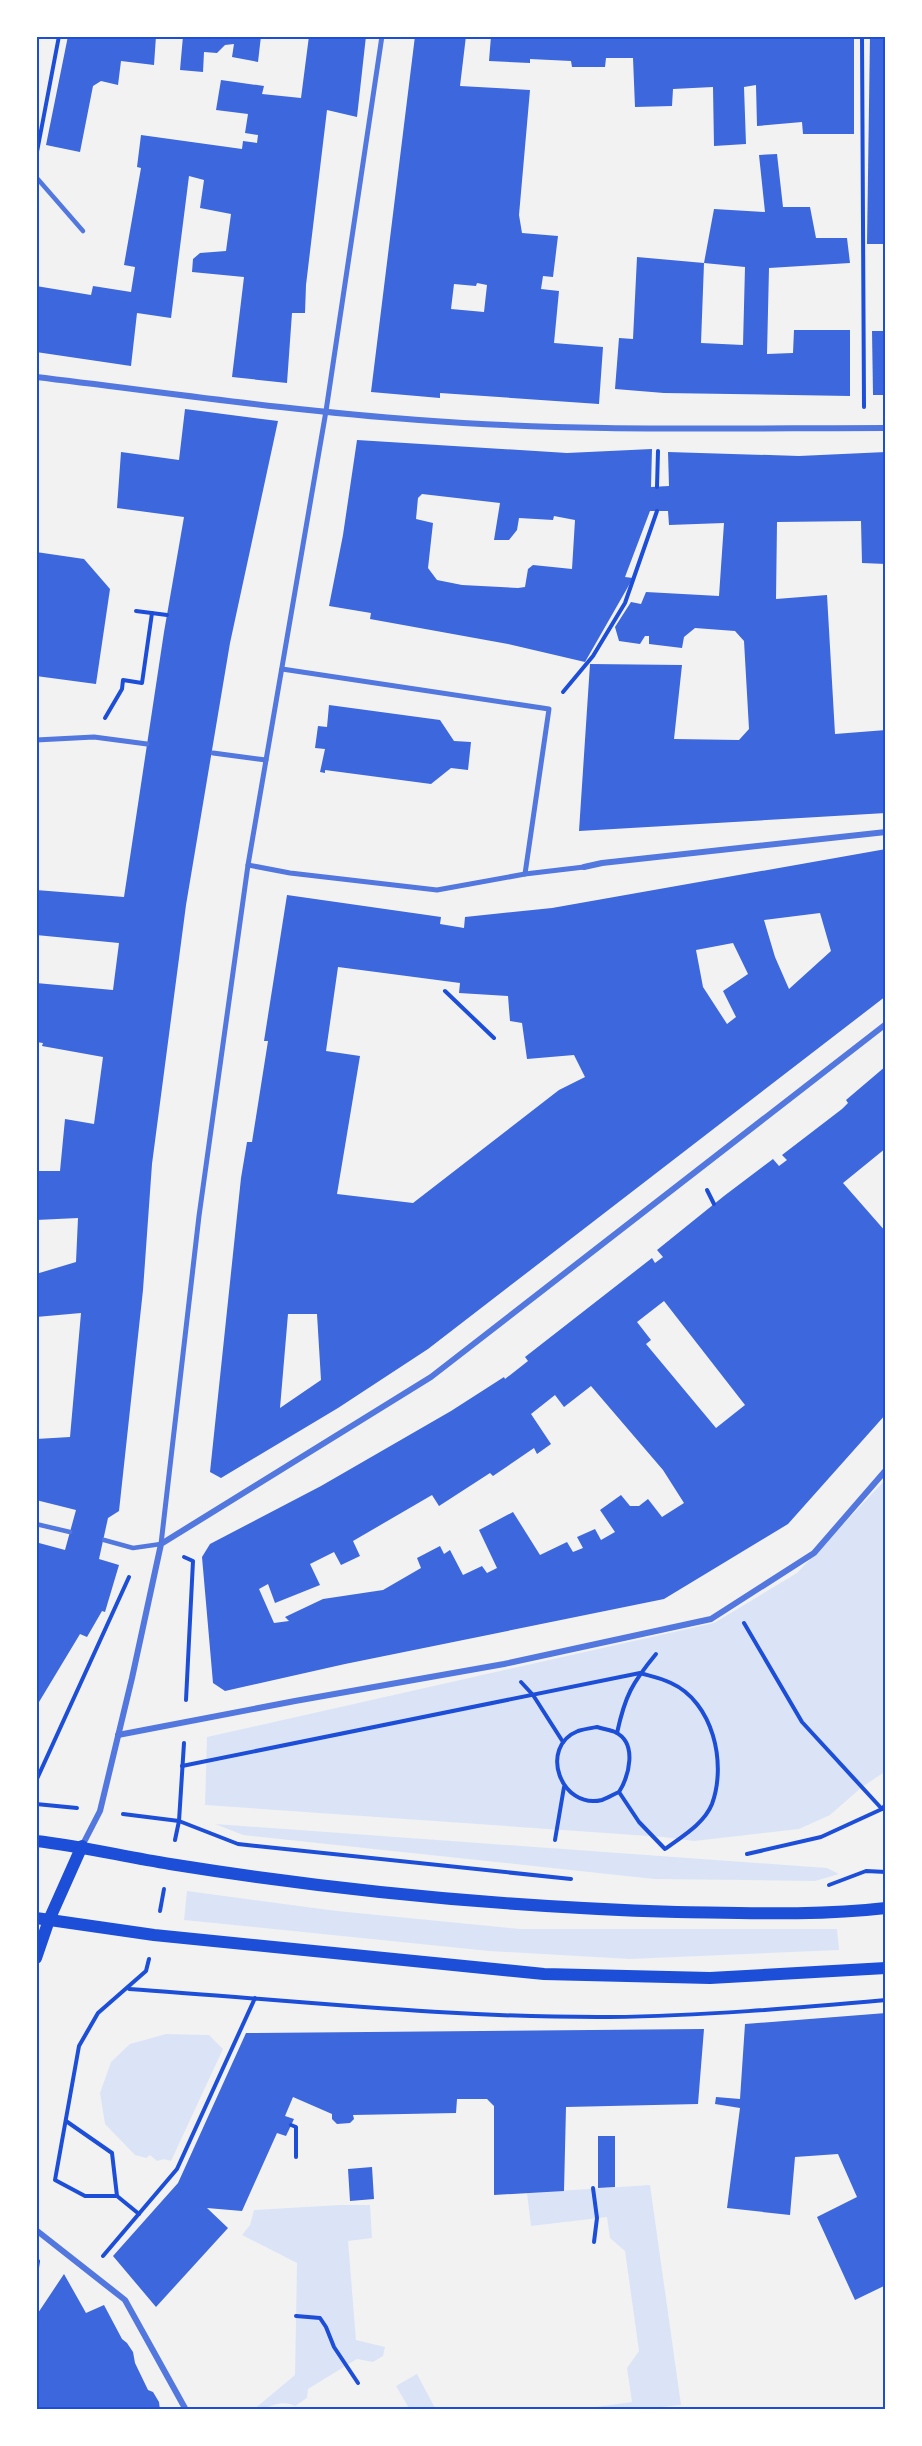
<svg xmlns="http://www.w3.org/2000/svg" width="922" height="2446" viewBox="0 0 922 2446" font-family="Helvetica,sans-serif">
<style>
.green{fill:#dbe4f7}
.building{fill:#3d67dc;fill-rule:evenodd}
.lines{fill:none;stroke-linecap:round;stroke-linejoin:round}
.path{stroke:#1d4ed8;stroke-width:4}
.service{stroke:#5277de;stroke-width:4.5}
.pedestrian{stroke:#5277de;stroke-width:5}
.minor{stroke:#5277de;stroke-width:6}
.secondary{stroke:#1d4ed8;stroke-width:12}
.neatline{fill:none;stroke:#1d4ed8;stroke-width:2}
</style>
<rect width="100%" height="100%" fill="#f2f2f2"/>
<g class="green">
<polygon points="886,1479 886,1771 862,1787 830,1815 799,1829 694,1841 663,1837 205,1805 207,1737 714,1623 797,1573"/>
<polygon points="215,1824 827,1868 839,1874 815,1881 654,1879 243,1835"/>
<polygon points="187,1891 337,1911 520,1929 837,1929 839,1950 630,1959 489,1951 184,1920"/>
<polygon points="166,2034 209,2035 223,2049 171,2161 164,2159 157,2161 150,2155 146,2158 135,2155 105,2124 100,2093 111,2062 130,2044"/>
<polygon points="650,2185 681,2405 634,2410 574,2410 632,2402 627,2368 639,2351 625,2251 610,2238 607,2217 531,2226 527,2193"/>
<path d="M340,2205H370L372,2238L348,2241L356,2340L385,2347L383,2356L373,2362L357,2359L308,2389L307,2398L295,2406C280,2398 268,2410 253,2410L295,2375L297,2263L242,2235L250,2225L254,2210Z"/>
<polygon points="417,2374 436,2410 410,2410 396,2386"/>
</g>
<g class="building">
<polygon points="68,36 156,36 154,65 121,61 118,85 101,81 93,86 80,152 46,145"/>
<polygon points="183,36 261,36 258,62 232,57 234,44 225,45 217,53 204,52 203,72 180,70"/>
<polygon points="309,36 366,36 357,117 327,110 306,285 305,313 292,313 287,383 232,377 244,277 192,272 193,259 200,253 226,251 231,214 200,208 204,180 189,176 171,318 137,313 131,366 36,352 36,286 91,295 93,286 131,292 135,267 124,265 141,168 137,167 141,135 242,149 243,141 257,143 258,135 245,133 248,114 216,110 221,80 264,86 262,94 301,98"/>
<path d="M415,36H466L460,86L530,90L519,215L522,233L558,236L553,277L543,276L541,289L559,291L554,343L603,347L599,404L440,393V398L371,392ZM477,283L487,285L484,312L451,309L454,284L476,286Z"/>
<polygon points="491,36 854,36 854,134 803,134 802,122 757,126 756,85 744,87 746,144 714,146 713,87 673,89 672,106 635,107 633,58 606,58 605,67 572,67 571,61 530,59 530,63 489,61"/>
<polygon points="870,36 886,36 886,244 867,244"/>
<polygon points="777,154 783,207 810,207 816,238 847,238 850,263 769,268 767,354 793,353 794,330 850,330 850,396 664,393 615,389 619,338 633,339 637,257 704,263 701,343 743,345 745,267 704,263 714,209 765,212 759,155"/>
<polygon points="872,331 886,331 886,395 873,395"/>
<polygon points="185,409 278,421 230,643 186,905 152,1164 143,1290 119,1511 108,1518 99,1559 119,1565 105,1612 102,1611 87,1637 80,1634 36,1707 36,1548 39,1543 65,1550 76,1510 36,1500 36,1439 70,1437 81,1313 36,1317 36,1274 76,1262 78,1218 36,1220 36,1171 60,1171 65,1119 94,1124 103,1057 42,1046 43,1043 36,1042 36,983 113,990 119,943 36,935 36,890 124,897 164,632 184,517 117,508 121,452 179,460"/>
<path d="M357,440L567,453L652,449L651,487L669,486L668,452L799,456L886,452V564L862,563L861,521L777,522L776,599L827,595L835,734L886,730V813L579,831L590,664L682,665L674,739L739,740L749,729L744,641L735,631L695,628L684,637L682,648L649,644V636H645L640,644L619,641L615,627L631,602L641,604L646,592L719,596L724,523L669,525L668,511H650L625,577L633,578L585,662L508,644L370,619L371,613L329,606L343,535ZM422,494L500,503L494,540H509L517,530L519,518L553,520L554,516L575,520L572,569L533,565L528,569L525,587L518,588L462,585L437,580L428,568L433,523L416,519L418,498Z"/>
<polygon points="36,552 84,559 110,589 96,684 36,676"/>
<polygon points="329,705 440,720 454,741 471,742 468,770 451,768 431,784 325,770 325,773 320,772 325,749 315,748 318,726 327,727"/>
<path d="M886,849V996L428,1349L338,1408L221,1478L210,1472L241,1178L247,1142H252L268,1041H264L287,895L441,917L440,924L464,928L465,917L552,908ZM820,913L831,951L789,989L775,957L764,920ZM733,943L748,974L723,991L736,1017L727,1024L703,987L696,950ZM338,967L460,983L459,993L508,996L510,1021L522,1023L527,1059L574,1055L585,1077L559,1090L413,1203L337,1194L360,1056L326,1051ZM288,1314H317L321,1380L280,1408Z"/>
<path d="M886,1066V1148L843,1183L886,1232V1414L788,1524L664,1599L345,1664L225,1691L213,1683L202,1557L210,1544L321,1486L451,1411L504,1377L505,1379L528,1361L525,1357L652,1258L655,1263L663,1257L657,1250L724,1196L773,1159L779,1166L787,1160L782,1155L842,1109L848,1103L846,1100ZM664,1301L745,1405L716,1428L646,1344L651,1340L637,1322ZM591,1386L663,1470L684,1503L662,1517L648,1499L639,1506H630L621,1495L600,1510L615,1532L601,1540L595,1529L577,1537L583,1548L573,1552L567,1542L540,1555L513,1512L479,1530L497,1568L487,1573L482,1566L463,1575L450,1550L444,1554L440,1546L417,1558L421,1568L383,1590L323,1599L285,1617L289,1621L274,1623L259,1589L268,1584L275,1603L320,1585L310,1564L334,1552L341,1565L360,1556L353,1541L432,1495L439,1506L490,1473L493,1476L534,1448L537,1454L551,1444L531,1414L555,1395L564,1407Z"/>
<polygon points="886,2013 886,2285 855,2300 817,2217 857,2197 838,2154 795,2157 790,2215 727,2208 740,2108 715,2104 716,2097 740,2099 745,2024"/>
<polygon points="704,2029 698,2104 566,2107 564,2191 494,2195 494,2106 487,2099 457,2099 456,2113 353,2115 354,2119 350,2123 337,2124 332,2119 332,2114 293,2097 285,2116 294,2119 286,2136 277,2133 242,2211 207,2208 228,2228 156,2307 113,2256 178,2183 246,2033"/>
<polygon points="598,2136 615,2136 615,2187 598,2188"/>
<polygon points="372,2167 374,2199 350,2201 348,2169"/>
<polygon points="64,2274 86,2313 104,2305 122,2339 127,2343 133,2352 135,2363 148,2390 153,2392 159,2402 160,2410 36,2410 36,2312 38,2313"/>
</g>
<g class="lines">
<g class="path">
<polyline points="862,36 864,407"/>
<polyline points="36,157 59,36"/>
<polyline points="657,487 658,451"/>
<polyline points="136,611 167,615"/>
<polyline points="563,692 593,656 625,603 657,511"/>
<polyline points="105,718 122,689 123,680 142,683 152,613"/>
<polyline points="445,991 494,1038"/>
<polyline points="707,1190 714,1204"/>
<polyline points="184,1557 193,1561 186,1700"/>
<polyline points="744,1623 802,1722 882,1809 886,1809"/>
<polyline points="521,1682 533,1695 563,1742"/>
<path d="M597,1727C603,1729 610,1730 615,1732C638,1743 629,1776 619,1792C614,1794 608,1798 602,1800C561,1810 538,1747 578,1731C584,1729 591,1728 597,1727Z"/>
<path d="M617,1733C625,1696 632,1683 656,1654"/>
<path d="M182,1766L640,1673C650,1676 661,1678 671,1683C713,1702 727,1763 712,1804C704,1824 681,1837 665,1849L639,1822L619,1792"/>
<polyline points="36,1781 129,1577"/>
<polyline points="36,1804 77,1808"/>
<polyline points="123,1814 179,1821 238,1844 571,1879"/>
<polyline points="175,1840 179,1821 184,1743"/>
<polyline points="555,1840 564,1787"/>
<polyline points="747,1854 821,1837 882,1809 886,1804"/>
<polyline points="829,1885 866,1871 886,1872"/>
<polyline points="160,1911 164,1889"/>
<path d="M129,1989C289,2000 449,2018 610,2017C702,2016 794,2008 886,2000"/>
<polyline points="66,2121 112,2153 117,2196"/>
<polyline points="291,2125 296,2127 296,2157"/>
<polyline points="593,2188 597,2218 594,2242"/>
<polyline points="139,2214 117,2196 85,2196 55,2180 79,2046 98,2013 146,1971 149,1959"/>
<polyline points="103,2256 177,2169 255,1998"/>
<polyline points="36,2275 38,2261"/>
<polyline points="296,2316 320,2318 326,2327 334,2347 358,2383"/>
<polyline points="280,2410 284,2410"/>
</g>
<g class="service">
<polyline points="36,177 83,231"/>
<polyline points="36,1524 70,1532"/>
<polyline points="104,1540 133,1548 161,1544"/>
</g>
<g class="pedestrian">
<polyline points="282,669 549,709 525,874"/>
<polyline points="36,740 94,737 147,744"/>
<polyline points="213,753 266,760"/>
<polyline points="248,865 290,873 437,890 525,874 584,867"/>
<polyline points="161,1544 199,1216 248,865 326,411 382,36"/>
</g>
<g class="minor">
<path d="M36,377C163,392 291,411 419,420C575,432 730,428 886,428"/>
<polyline points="584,867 602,863 886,832"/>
<polyline points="118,1735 295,1701 504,1664 711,1619 814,1553 886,1470"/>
<polyline points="82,1846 100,1811 132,1678 161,1544 431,1377 886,1024"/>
<polyline points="36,2230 125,2300 186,2410"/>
</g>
<g class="secondary">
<path d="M36,1841C81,1846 125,1857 170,1864C338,1891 508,1907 677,1912C746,1913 817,1916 886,1908"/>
<polyline points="36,1918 154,1935 544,1974 710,1978 886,1968"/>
<polyline points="36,1958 49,1920 82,1846"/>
</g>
</g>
<rect width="922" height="2446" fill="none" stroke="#ffffff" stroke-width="75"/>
<rect x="38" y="38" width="846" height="2370" class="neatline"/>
</svg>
